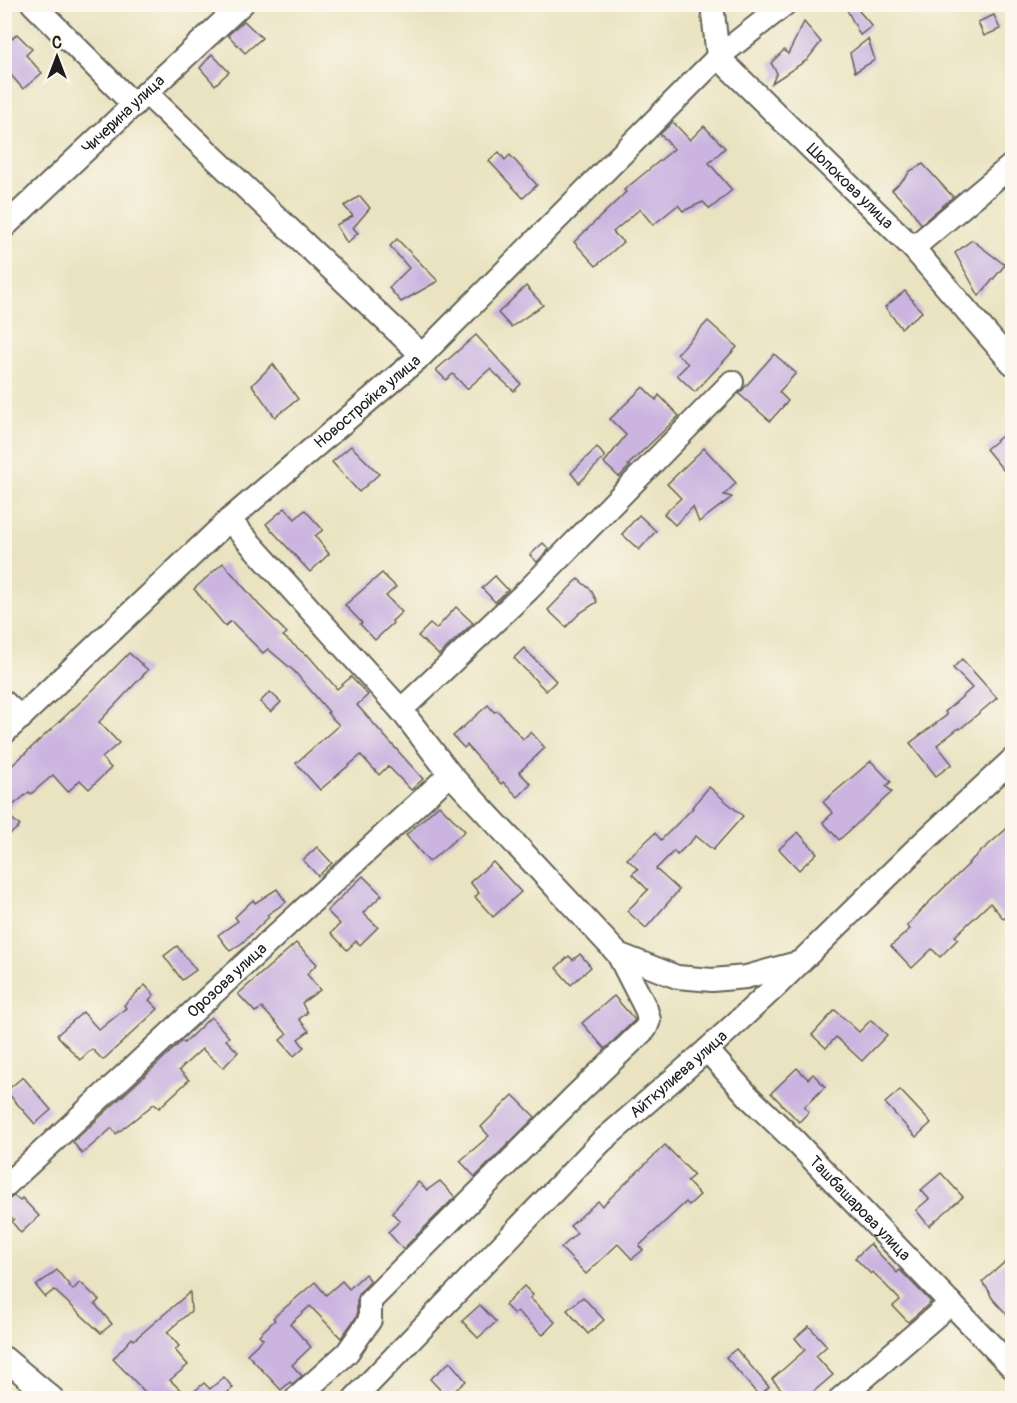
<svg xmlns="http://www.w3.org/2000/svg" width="1017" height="1403" viewBox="0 0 1017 1403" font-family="Pangolin,sans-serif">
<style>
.building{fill:#cbb4e0}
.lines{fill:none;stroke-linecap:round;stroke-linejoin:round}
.minor-casing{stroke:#646256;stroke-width:26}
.minor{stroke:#fff;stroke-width:22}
.labels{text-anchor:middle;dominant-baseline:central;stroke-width:6;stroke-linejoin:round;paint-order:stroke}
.street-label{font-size:16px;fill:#1c1c1c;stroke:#fbf7ec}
</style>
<rect width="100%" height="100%" fill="#fbf7ec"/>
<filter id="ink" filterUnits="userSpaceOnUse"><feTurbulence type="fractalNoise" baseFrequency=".0167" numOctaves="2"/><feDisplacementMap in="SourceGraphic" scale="12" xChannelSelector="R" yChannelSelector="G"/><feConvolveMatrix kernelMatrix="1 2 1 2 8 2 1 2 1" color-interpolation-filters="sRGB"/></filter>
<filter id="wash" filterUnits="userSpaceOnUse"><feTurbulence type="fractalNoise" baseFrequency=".008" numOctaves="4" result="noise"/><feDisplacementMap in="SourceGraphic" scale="24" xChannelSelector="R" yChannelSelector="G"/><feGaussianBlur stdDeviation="1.35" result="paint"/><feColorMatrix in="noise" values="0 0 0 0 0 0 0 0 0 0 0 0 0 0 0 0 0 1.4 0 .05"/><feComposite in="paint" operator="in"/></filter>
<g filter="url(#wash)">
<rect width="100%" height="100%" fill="#eae3c1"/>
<g id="blocks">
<g class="building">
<polygon points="844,4 853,4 872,26 860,35"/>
<polygon points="994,15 1000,29 984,36 978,22"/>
<polygon points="244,21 262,38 245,53 228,35"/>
<polygon points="804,22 821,42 807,60 772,83 777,73 771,63 784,50 788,54"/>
<polygon points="17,34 32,49 26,55 42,73 23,89 4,67 4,46"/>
<polygon points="868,39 875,60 855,72 850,53"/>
<polygon points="212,54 229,72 215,85 200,68"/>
<polygon points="673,122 690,140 704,126 725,148 709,163 732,190 710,209 703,202 683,211 678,205 653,225 640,209 613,232 623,242 596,266 574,242 626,192 624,190 674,149 660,134"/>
<polygon points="499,152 505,160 510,155 537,185 523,198 489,161"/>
<polygon points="923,164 953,197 921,224 910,208 892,190 906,177 910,171"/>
<polygon points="360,196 370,208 353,228 358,233 347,243 336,225 353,216 344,206"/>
<polygon points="397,239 438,281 401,302 389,288 409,268 390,246"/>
<polygon points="972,240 1005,265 979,296 955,253"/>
<polygon points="526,286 543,305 511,327 498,313"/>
<polygon points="905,291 922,312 901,328 885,307"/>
<polygon points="708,321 737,347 695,392 677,375 688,364 677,354"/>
<polygon points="476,335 521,384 514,391 490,369 467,389 453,374 446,380 436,370"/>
<polygon points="774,354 796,373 779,392 788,401 770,421 739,394"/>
<polygon points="273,364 298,399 275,417 252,385"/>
<polygon points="643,387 656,400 659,395 679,416 628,465 630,466 619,477 604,463 626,435 610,419"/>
<polygon points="1012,428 1012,464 1004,471 986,449"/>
<polygon points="351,446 379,474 359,492 332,462"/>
<polygon points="597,447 605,457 579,483 571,473"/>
<polygon points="704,448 736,483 724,495 732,497 699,522 693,507 675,525 664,514 681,498 667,484"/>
<polygon points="285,508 295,519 305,510 323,530 315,536 329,554 310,572 266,524"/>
<polygon points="639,515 656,531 639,550 622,534"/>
<polygon points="543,543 549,549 537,562 530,555"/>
<polygon points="223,563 259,605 287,633 283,636 306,655 307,654 337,689 351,677 368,695 357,705 423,779 411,790 388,766 379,775 361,755 320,790 296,763 339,725 327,713 329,712 294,671 268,649 263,653 231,621 225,626 194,589"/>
<polygon points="382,573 396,587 386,596 402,612 392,621 393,623 375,640 360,624 362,623 345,605"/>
<polygon points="495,576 508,590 495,602 482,588"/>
<polygon points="578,579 591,590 597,602 580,613 566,627 548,610"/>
<polygon points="456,607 473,623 439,655 418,636 430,624 436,629"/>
<polygon points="524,648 556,681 546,691 514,658"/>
<polygon points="129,653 148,670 99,722 119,743 102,758 111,768 89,789 80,780 68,792 53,775 31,794 29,792 5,812 20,826 4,839 4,773 89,694"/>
<polygon points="962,659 997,698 960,729 959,728 937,745 952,764 936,776 910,743 947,715 945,712 972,688 953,668"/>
<polygon points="270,692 281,702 271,712 260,702"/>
<polygon points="488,705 494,712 498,711 523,739 531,732 545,748 519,772 531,784 518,797 503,782 501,784 467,745 464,748 453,736"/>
<polygon points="871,761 891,782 886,786 892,792 839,840 823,822 833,813 823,802"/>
<polygon points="709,787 743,816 713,850 696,836 677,855 674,851 656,869 679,890 646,928 627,911 648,890 632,874 638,869 627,859 655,833 661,840 693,808 692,807"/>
<polygon points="439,805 465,831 429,862 406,835"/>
<polygon points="1012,824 1012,911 1004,919 990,903 955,936 958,939 940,957 932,949 912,968 891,946 910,929 907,926 927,904 969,864 968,863"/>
<polygon points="798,832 817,853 799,870 779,849"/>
<polygon points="317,847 332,863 318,876 303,860"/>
<polygon points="493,862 521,892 493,917 475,897 479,893 470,882"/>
<polygon points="363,876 382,895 363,913 378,927 360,945 356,941 347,950 331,933 340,924 327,911"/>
<polygon points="277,889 286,902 267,915 269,917 242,943 230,951 218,935 238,921 235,917 253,900 255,903"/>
<polygon points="296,943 317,964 307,974 320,990 302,1003 307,1013 299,1019 309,1031 298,1039 304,1047 294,1056 280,1040 287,1034 262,1008 255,1012 238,994"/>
<polygon points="177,946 196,970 182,980 164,956"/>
<polygon points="580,954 591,967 571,985 556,968 569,956 573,960"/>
<polygon points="145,985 154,995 149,1000 158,1009 103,1060 92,1049 80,1060 57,1035 83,1012 99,1030 126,1008 124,1005"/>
<polygon points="614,996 635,1020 605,1049 582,1023"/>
<polygon points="835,1010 859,1032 871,1020 887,1035 862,1061 836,1037 826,1048 812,1035"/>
<polygon points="211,1017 229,1037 226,1040 238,1052 223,1068 202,1049 179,1070 189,1080 159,1108 154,1104 116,1134 112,1128 82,1154 73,1142 182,1041 184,1043"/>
<polygon points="797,1068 808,1079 813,1074 825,1087 804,1107 809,1112 799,1122 771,1093"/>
<polygon points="23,1077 51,1110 35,1124 6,1091"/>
<polygon points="900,1090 931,1123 916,1137 885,1103"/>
<polygon points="513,1095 535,1117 475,1177 460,1161 489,1136 481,1127"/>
<polygon points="665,1145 694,1175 687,1181 700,1195 689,1205 686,1202 639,1246 643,1250 632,1259 618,1244 586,1274 561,1248 577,1233 570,1226 598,1201 602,1206"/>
<polygon points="941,1173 963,1197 929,1226 916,1210 929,1199 921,1190"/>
<polygon points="440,1181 455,1197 403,1249 388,1232 400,1221 392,1213 418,1182 427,1190"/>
<polygon points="14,1196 20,1201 22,1198 39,1216 21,1233 12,1222 14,1220 4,1211 4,1200 8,1200"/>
<polygon points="870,1244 897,1273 900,1270 931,1302 908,1322 893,1306 900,1300 873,1272 871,1274 855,1258"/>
<polygon points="1012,1256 1012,1320 992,1298 989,1292 990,1292 982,1282"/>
<polygon points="57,1270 73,1290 80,1282 99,1300 95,1304 112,1324 101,1333 54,1290 45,1297 36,1286"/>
<polygon points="365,1274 371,1281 360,1292 357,1301 357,1316 341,1338 310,1306 290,1324 311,1347 292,1365 302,1376 292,1384 290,1382 281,1390 247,1354 263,1339 259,1335 275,1320 273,1318 315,1282 326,1295 342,1281 349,1289"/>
<polygon points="524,1286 533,1295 530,1298 555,1322 543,1335 517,1311 514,1314 505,1305"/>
<polygon points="190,1292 191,1311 167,1332 179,1346 175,1350 188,1365 170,1380 188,1397 204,1383 210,1389 224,1377 233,1388 220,1398 151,1398 113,1359 132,1338 134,1340"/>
<polygon points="583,1297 604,1320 588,1334 567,1310"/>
<polygon points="480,1305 496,1322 478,1338 462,1321"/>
<polygon points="809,1326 827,1346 816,1356 833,1375 806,1398 789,1398 772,1379 805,1350 795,1338"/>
<polygon points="736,1349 769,1387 759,1396 726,1357"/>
<polygon points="450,1362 466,1381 447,1397 430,1379"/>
</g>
</g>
</g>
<g filter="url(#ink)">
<use href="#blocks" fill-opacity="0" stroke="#646256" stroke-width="1.5"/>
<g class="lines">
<g class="minor-casing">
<g id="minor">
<polyline points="33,4 134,105"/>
<path id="s1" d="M712,4L718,57L913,248L1012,363"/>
<polyline points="146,93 422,355"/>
<path id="s2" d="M4,227L146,93L242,4"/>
<polyline points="913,248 1012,165"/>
<polyline points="229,520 401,710 450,774 618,954 677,977 712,980 746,977 797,963"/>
<polyline points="4,702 21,718"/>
<polyline points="401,710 528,590 732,382"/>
<path id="s3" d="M4,733L229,520L422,355L718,57L785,4"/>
<path id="s4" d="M707,1050L750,1098L796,1142L1012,1367"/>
<path id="s5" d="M4,1187L450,774"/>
<polyline points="4,1358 52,1398"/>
<polyline points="297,1398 347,1353 370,1320 370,1301 575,1096 646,1028 649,1020 646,1009 618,954"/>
<path id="s6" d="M355,1398L601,1142L707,1050L775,987L916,849L1012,760"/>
<polyline points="841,1398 951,1303"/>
</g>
</g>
<use href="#minor" class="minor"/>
</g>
</g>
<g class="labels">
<g class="street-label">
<text stroke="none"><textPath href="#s2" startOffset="164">Чичерина улица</textPath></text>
<text stroke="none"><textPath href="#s1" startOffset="238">Шопокова улица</textPath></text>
<text stroke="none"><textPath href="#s3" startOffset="492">Новостройка улица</textPath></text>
<text stroke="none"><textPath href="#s5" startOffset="304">Орозова улица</textPath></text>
<text stroke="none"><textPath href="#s6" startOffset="458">Айткулиева улица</textPath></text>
<text stroke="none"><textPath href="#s4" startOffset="220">Ташбашарова улица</textPath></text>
</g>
</g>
<rect width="1017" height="1403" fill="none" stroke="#fbf7ec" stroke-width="24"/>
<g transform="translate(57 57)" stroke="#fbf7ec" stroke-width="4.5" paint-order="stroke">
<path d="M0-4.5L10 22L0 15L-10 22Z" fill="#1c1c1c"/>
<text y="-9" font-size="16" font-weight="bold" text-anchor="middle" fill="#1c1c1c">С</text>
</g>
</svg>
